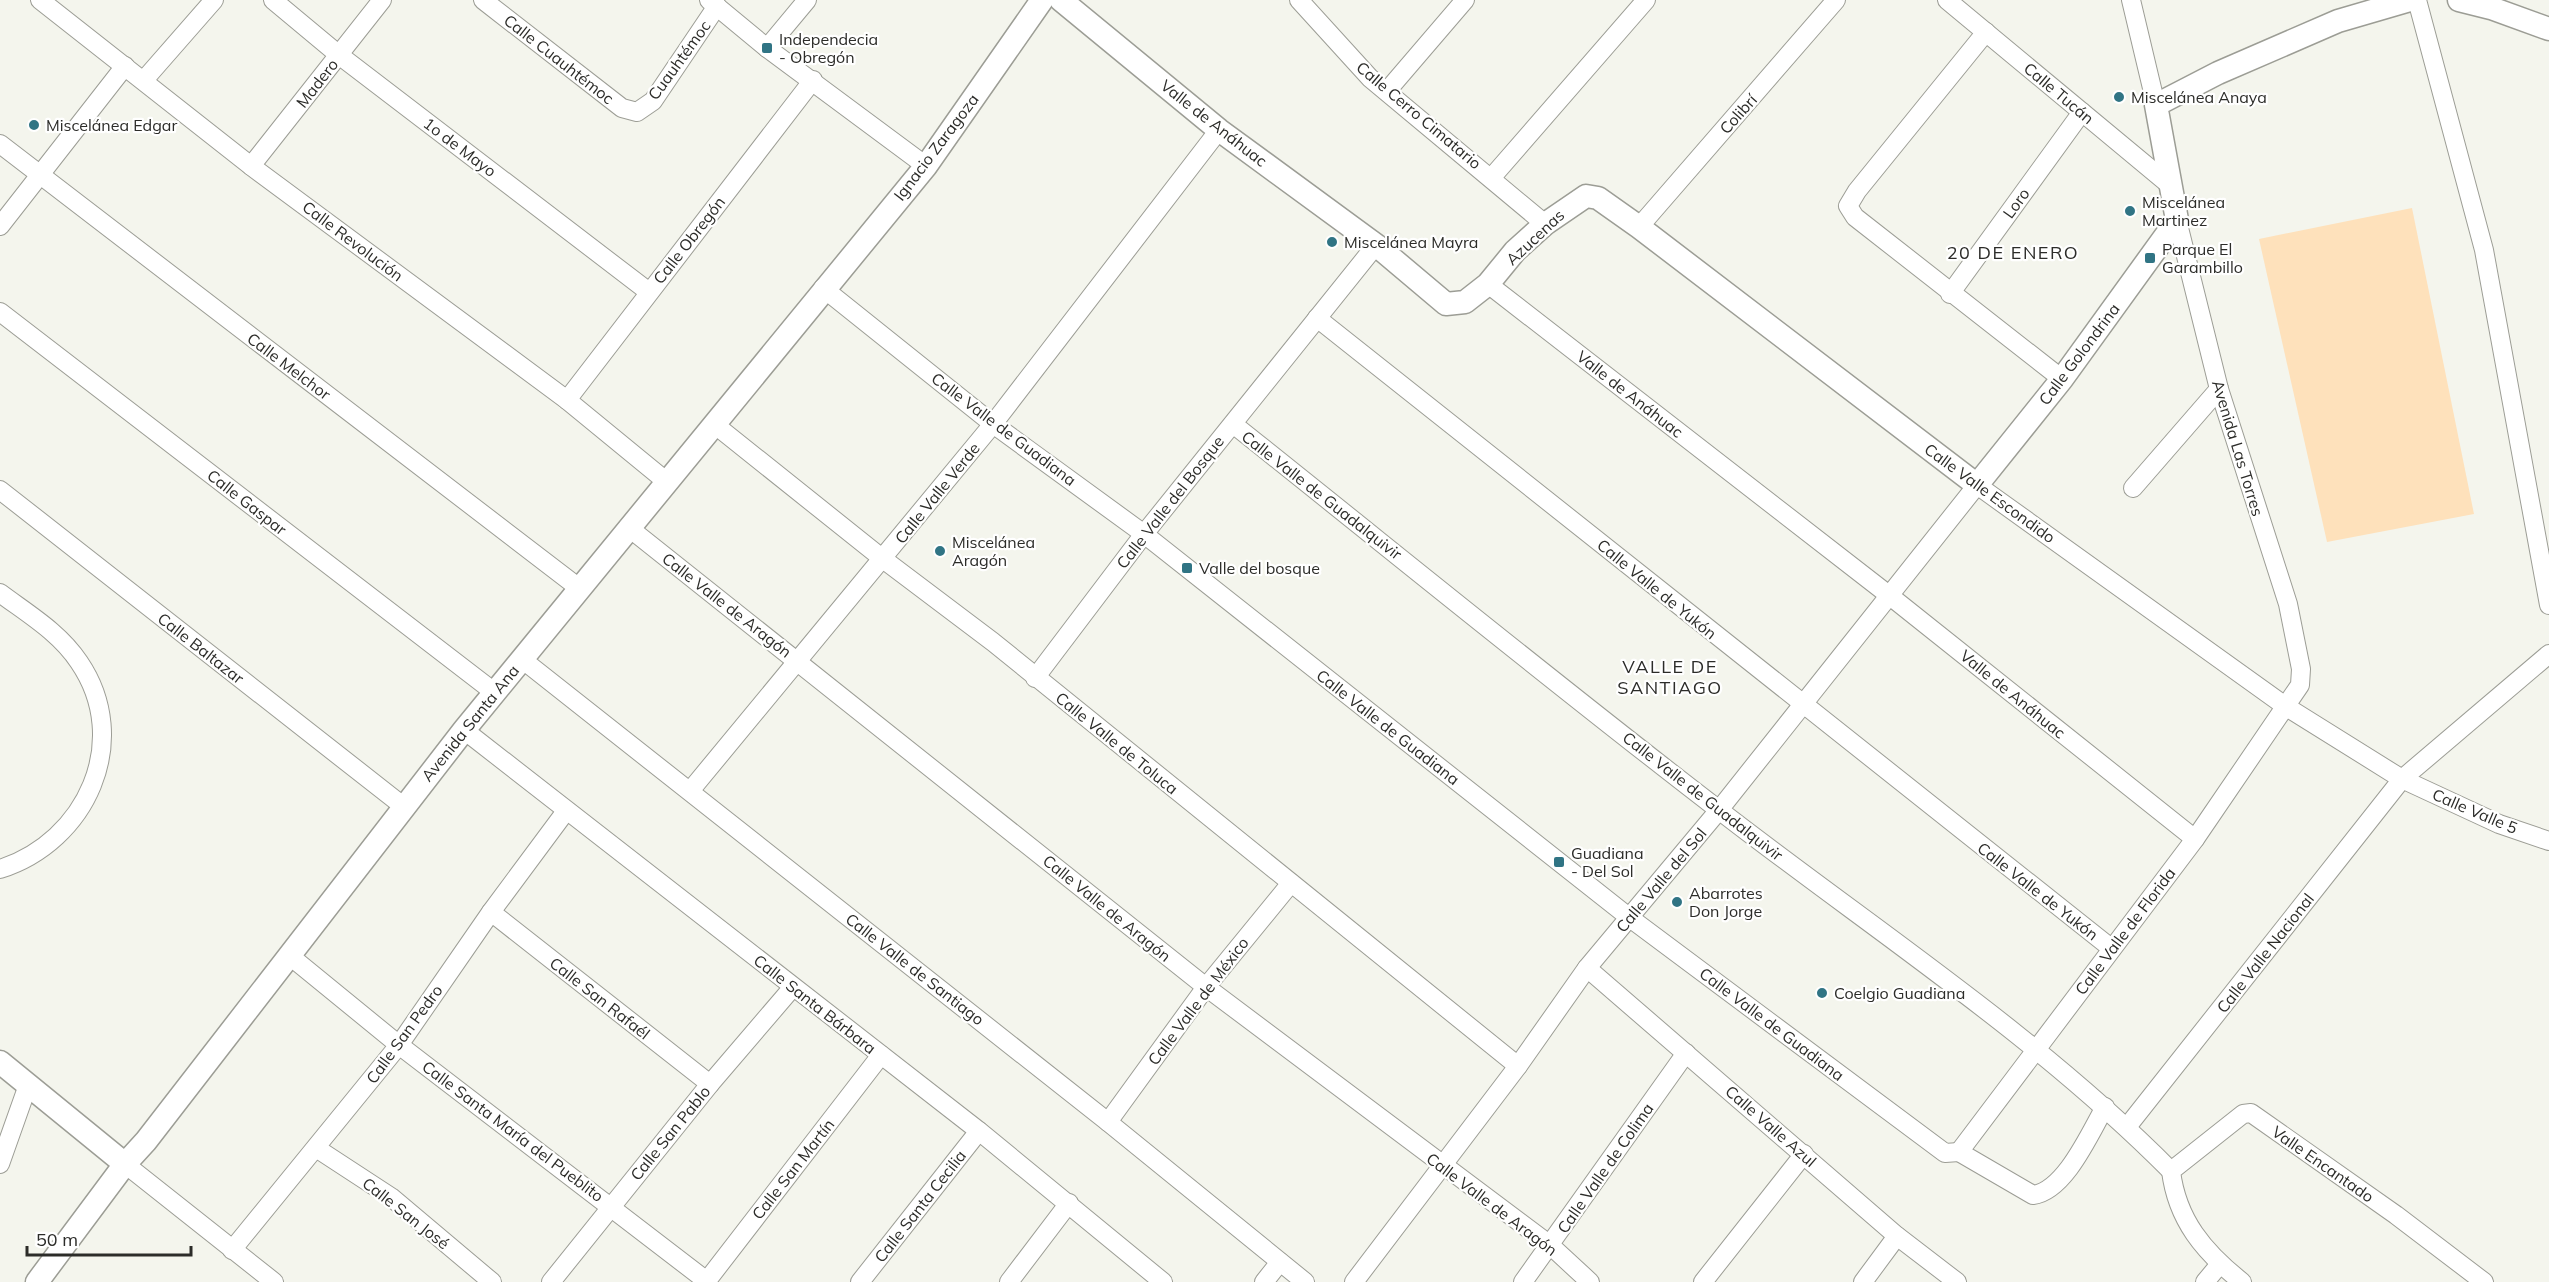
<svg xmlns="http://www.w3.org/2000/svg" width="2549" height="1282" viewBox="0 0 2549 1282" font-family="Mulish,sans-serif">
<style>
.green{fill:#fee1bb}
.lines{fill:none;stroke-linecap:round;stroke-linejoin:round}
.minor-casing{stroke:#9c9d95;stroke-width:20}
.tertiary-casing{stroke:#9c9d95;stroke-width:25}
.minor{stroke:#fff;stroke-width:18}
.tertiary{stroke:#fff;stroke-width:22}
.poi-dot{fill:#307484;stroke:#fff;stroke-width:2}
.labels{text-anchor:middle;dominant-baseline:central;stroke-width:4.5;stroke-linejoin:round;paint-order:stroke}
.poi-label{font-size:16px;fill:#2c2c29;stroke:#fff;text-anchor:start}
.street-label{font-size:16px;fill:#2c2c29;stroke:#fff}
.neighbourhood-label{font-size:18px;letter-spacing:1.5px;fill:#2c2c29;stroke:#fff}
</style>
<rect width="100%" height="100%" fill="#f4f5ed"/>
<polygon class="green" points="2412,208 2474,514 2327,542 2259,239"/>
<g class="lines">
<g class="minor-casing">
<g id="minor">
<polyline points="40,0 251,166 567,400 667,482"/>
<polyline points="273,0 339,55 649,292"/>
<polyline points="483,0 622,108 637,112 653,101 717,6"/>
<polyline points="709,0 767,48 926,166"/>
<polyline points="1299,0 1370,78 1545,224"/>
<polyline points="1947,0 2171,186"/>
<polyline points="2131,0 2156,105"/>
<polyline points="2417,0 2484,250 2549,605"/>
<polyline points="1986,32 1857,191 1848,206 1855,217 2062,379"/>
<polyline points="767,48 807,0"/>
<polyline points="144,80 214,0"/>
<polyline points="1387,91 1465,0"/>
<polyline points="0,144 579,588"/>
<polyline points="251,166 382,0"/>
<polyline points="1492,177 1646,0"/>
<polyline points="0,226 125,66"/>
<polyline points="1639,227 1836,0"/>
<polyline points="1488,284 1890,596 2195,839"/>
<polyline points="823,288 993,424 1144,534 1630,918 1945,1153 1959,1152"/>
<polyline points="1950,294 2082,112"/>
<polyline points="0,312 494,692"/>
<polyline points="1317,318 2111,948"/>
<polyline points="567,400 813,80"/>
<polyline points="714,424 883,559 993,642 1518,1066"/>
<path d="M1233,424C1395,553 1555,684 1719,810C1871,928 2035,1034 2171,1171"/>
<polyline points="2133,488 2219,389"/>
<polyline points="0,490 403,806"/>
<polyline points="628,527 1206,987 1550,1245 1590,1282"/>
<path d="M0,593C28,614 59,632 79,662C133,741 86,842 0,869"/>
<polyline points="523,660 1108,1122 1305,1282"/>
<polyline points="1035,678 1144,534 1376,245"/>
<polyline points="464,730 979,1131 1163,1282"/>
<polyline points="690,791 993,424 1219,130"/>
<polyline points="491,912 710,1084"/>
<polyline points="290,956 399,1045 708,1282"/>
<polyline points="1587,968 1897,1236 1957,1282"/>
<polyline points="1108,1122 1206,987 1291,883"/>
<polyline points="2127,1127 2402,779 2549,654"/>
<polyline points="316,1148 391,1197 492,1282"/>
<polyline points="1959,1152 2195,839 2300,685 2301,669 2288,604 2219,389 2177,220"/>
<path d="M1959,1152L2033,1195C2065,1191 2090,1133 2105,1107"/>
<polyline points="0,1164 28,1085"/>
<polyline points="125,1164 274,1282"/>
<polyline points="232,1250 399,1045 491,912 566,811"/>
<polyline points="551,1282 710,1084 793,987"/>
<polyline points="706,1282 881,1055"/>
<polyline points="860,1282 979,1131"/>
<polyline points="1009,1282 1069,1203"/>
<polyline points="1264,1282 1280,1262"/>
<polyline points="1354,1282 1518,1066 1587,968 1719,810 1977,485 2285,706 2402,779 2499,824 2549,841"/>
<polyline points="1523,1282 1686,1053"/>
<polyline points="1703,1282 1804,1154"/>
<polyline points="1863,1282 1897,1236"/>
<polyline points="2205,1282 2220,1264"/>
<path d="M2242,1282C2204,1252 2177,1220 2171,1171L2243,1114L2251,1113L2396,1215L2484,1282"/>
</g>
</g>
<g class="tertiary-casing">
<g id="tertiary">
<polyline points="1061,0 1219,130 1376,245 1446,304 1465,302 1488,284 1515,251 1545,224 1586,196 1598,198 1639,227 1977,485 2062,379 2177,220 2156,105 2218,73 2338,21 2410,0"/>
<polyline points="2459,0 2491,8 2549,29"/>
<polyline points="0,1062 125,1164"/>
<polyline points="37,1282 125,1164 146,1141 464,730 926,166 1042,0"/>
</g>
</g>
<use href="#minor" class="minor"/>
<use href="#tertiary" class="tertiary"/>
</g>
<g class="poi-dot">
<rect x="761" y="42" width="12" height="12" rx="3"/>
<circle cx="2119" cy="97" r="6"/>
<circle cx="34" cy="125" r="6"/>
<circle cx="2130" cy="211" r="6"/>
<circle cx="1332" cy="242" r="6"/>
<rect x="2144" y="252" width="12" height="12" rx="3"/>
<circle cx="940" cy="551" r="6"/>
<rect x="1181" y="562" width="12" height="12" rx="3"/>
<rect x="1553" y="856" width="12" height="12" rx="3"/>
<circle cx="1677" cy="902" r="6"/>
<circle cx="1822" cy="993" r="6"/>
</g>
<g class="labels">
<g class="poi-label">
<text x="779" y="39">Independecia<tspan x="779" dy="18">- Obregón</tspan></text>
<text x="2131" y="97">Miscelánea Anaya</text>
<text x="46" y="125">Miscelánea Edgar</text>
<text x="2142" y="202">Miscelánea<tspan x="2142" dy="18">Martinez</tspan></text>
<text x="1344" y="242">Miscelánea Mayra</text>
<text x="2162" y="249">Parque El<tspan x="2162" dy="18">Garambillo</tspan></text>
<text x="952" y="542">Miscelánea<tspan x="952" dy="18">Aragón</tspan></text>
<text x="1199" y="568">Valle del bosque</text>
<text x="1571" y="853">Guadiana<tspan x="1571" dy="18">- Del Sol</tspan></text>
<text x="1689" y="893">Abarrotes<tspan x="1689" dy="18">Don Jorge</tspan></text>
<text x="1834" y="993">Coelgio Guadiana</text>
</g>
<g class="street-label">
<text transform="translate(559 59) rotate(38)">Calle Cuauhtémoc</text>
<text transform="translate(679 60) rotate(-54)">Cuauhtémoc</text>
<text transform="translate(317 83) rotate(-52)">Madero</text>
<text transform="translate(2059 93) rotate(40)">Calle Tucán</text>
<text transform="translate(1738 114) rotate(-48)">Colibrí</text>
<text transform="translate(1419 115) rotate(40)">Calle Cerro Cimatario</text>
<text transform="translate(1214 123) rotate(38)">Valle de Anáhuac</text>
<text transform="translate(460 147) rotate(37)">1o de Mayo</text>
<text transform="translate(936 147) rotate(-53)">Ignacio Zaragoza</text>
<text transform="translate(2016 203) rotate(-54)">Loro</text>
<text transform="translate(1535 237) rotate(-43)">Azucenas</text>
<text transform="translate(689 240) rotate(-52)">Calle Obregón</text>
<text transform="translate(353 241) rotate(37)">Calle Revolución</text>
<text transform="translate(2079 354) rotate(-53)">Calle Golondrina</text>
<text transform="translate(289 366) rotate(37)">Calle Melchor</text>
<text transform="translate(1630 394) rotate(38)">Valle de Anáhuac</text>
<text transform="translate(1004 429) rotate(37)">Calle Valle de Guadiana</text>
<text transform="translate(2238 448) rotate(73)">Avenida Las Torres</text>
<text transform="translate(937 493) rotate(-51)">Calle Valle Verde</text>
<text transform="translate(1990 493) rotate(36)">Calle Valle Escondido</text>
<text transform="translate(1322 495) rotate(38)">Calle Valle de Guadalquivir</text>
<text transform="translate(247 502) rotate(38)">Calle Gaspar</text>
<text transform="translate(1170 502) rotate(-52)">Calle Valle del Bosque</text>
<text transform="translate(1657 589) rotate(39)">Calle Valle de Yukón</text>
<text transform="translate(727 605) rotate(38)">Calle Valle de Aragón</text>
<text transform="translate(201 648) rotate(38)">Calle Baltazar</text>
<text transform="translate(2013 694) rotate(39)">Valle de Anáhuac</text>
<text transform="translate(470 723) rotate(-51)">Avenida Santa Ana</text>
<text transform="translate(1388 727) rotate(38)">Calle Valle de Guadiana</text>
<text transform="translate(1117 743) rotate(39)">Calle Valle de Toluca</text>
<text transform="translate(1703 796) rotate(38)">Calle Valle de Guadalquivir</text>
<text transform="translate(2475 811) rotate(23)">Calle Valle 5</text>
<text transform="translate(1661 880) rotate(-50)">Calle Valle del Sol</text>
<text transform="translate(2038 891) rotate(38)">Calle Valle de Yukón</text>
<text transform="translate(1107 908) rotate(39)">Calle Valle de Aragón</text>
<text transform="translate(2125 931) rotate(-53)">Calle Valle de Florida</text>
<text transform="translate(2265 953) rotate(-52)">Calle Valle Nacional</text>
<text transform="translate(915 969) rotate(38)">Calle Valle de Santiago</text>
<text transform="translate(600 998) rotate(38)">Calle San Rafaél</text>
<text transform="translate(1198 1001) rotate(-53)">Calle Valle de México</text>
<text transform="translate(815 1004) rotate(38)">Calle Santa Bárbara</text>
<text transform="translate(1772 1024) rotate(37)">Calle Valle de Guadiana</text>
<text transform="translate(404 1034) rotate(-54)">Calle San Pedro</text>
<text transform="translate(1771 1126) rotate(41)">Calle Valle Azul</text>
<text transform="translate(513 1131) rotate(37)">Calle Santa María del Pueblito</text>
<text transform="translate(670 1133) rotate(-51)">Calle San Pablo</text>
<text transform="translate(2323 1164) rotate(35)">Valle Encantado</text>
<text transform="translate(1605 1168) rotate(-55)">Calle Valle de Colima</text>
<text transform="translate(793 1169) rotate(-52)">Calle San Martín</text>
<text transform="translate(1492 1204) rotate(37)">Calle Valle de Aragón</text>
<text transform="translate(920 1206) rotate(-52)">Calle Santa Cecilia</text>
<text transform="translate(406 1213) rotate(38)">Calle San José</text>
</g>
<g class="neighbourhood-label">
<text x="2013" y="252">20 DE ENERO</text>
<text x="1670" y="666">VALLE DE<tspan x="1670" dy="21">SANTIAGO</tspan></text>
</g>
</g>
<path d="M27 1246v9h164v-9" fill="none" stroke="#2c2c29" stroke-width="3"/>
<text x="36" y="1246" font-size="18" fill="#2c2c29" stroke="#ffffff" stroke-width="4.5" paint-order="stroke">50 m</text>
</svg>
